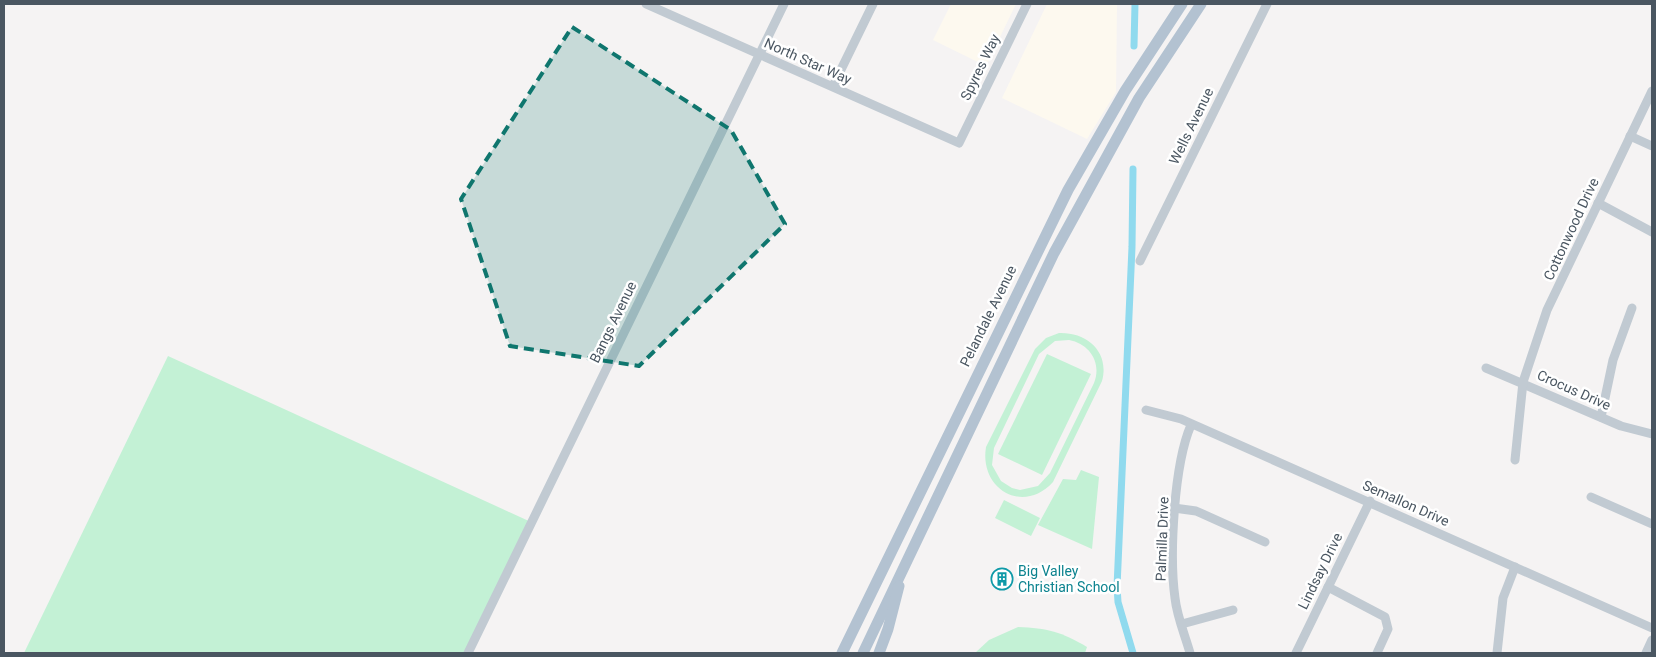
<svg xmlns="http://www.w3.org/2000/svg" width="1656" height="657" viewBox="0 0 1656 657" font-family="Roboto,sans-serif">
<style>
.commercial{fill:#fdf9ef}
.green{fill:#c3f1d5;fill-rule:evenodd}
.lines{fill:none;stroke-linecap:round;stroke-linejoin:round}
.canal{stroke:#90daee;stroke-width:7}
.minor{stroke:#c1cad2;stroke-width:9}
.major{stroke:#b3c2d1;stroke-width:11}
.marked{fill:#0f766e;fill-opacity:0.2;stroke:#0f766e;stroke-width:4;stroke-dasharray:10 6;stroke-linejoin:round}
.labels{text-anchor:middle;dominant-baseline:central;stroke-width:5;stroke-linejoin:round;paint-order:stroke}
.street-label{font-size:14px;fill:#4a5661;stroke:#fff}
.culture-label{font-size:14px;fill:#0d838f;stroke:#fff;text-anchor:start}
</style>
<rect width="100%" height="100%" fill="#f5f3f3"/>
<g class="commercial">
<polygon points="951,4 1016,4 986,66 933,40"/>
<polygon points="1047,4 1117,4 1116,92 1087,139 1002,98"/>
</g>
<g class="green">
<path d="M1059,333C1087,332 1110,352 1102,381L1053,482C1023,515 979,489 986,447L1035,349L1046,338ZM1069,340C1090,344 1102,363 1094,383L1050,473L1038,486L1020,490L1012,488L1001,481L992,465L994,448L1039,354L1055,341Z"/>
<polygon points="1047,354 1091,374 1042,475 998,454"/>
<polygon points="168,356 531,522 469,653 24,653"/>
<polygon points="1081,470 1099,477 1092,549 1038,525 1063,479 1076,480"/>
<polygon points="1004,500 1040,518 1031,536 995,518"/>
<path d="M1018,627C1047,628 1062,632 1087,647L1085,653H975L989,640Z"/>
</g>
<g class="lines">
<g class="canal">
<polyline points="1134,46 1135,4"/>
<polyline points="1133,653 1118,602 1117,587 1132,247 1133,169"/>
</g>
<g class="minor">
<polyline points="646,4 959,143 1027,4"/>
<polyline points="833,86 873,4"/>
<polyline points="1630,136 1652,146"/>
<polyline points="1598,203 1652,232"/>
<polyline points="1140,261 1267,4"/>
<polyline points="1486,368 1621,426 1652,434"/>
<polyline points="1146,410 1181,419 1652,628"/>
<polyline points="1601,417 1613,360 1632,308"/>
<polyline points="1515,460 1523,382 1547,310 1652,91"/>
<polyline points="1591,497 1652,524"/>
<polyline points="1174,508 1196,511 1265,542"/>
<polyline points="1328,587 1385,617 1388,629 1377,653"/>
<polyline points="1182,624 1233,610"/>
<polyline points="468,653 784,4"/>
<path d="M1190,653C1185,635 1177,617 1175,598C1169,555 1174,464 1191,425"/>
<polyline points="1296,653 1370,501"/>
<polyline points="1497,653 1503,598 1515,567"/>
<polyline points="1646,653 1652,640"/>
</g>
<g class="major">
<polyline points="842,653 1068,190 1125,91 1182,4"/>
<polyline points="863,653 1054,253 1139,98 1201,4"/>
<polyline points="879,653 888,629 899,586"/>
</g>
</g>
<path class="marked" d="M572,27L731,130L785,224L639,366L510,346L461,199Z"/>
<defs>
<g id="building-ring" transform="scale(1.125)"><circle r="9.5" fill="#fff" stroke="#0f9aa8" stroke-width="1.5"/><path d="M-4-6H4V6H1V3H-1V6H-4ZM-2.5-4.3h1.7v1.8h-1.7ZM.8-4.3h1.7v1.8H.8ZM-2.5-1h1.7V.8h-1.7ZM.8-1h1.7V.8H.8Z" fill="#0f9aa8"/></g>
</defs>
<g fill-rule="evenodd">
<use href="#building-ring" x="1002" y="579"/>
</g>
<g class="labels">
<g class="street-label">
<text transform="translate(808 61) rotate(24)">North Star Way</text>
<text transform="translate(980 67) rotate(-64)">Spyres Way</text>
<text transform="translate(1191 126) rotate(-64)">Wells Avenue</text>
<text transform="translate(1571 229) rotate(-65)">Cottonwood Drive</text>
<text transform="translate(988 316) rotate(-64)">Pelandale Avenue</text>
<text transform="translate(613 322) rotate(-64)">Bangs Avenue</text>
<text transform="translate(1574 390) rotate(24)">Crocus Drive</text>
<text transform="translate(1406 503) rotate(24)">Semallon Drive</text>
<text transform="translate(1162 539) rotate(-88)">Palmilla Drive</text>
<text transform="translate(1320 571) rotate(-64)">Lindsay Drive</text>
</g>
<g class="culture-label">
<text x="1018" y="571">Big Valley<tspan x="1018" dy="16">Christian School</tspan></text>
</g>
</g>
<rect width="1656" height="657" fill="none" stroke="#4a5661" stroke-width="10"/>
</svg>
